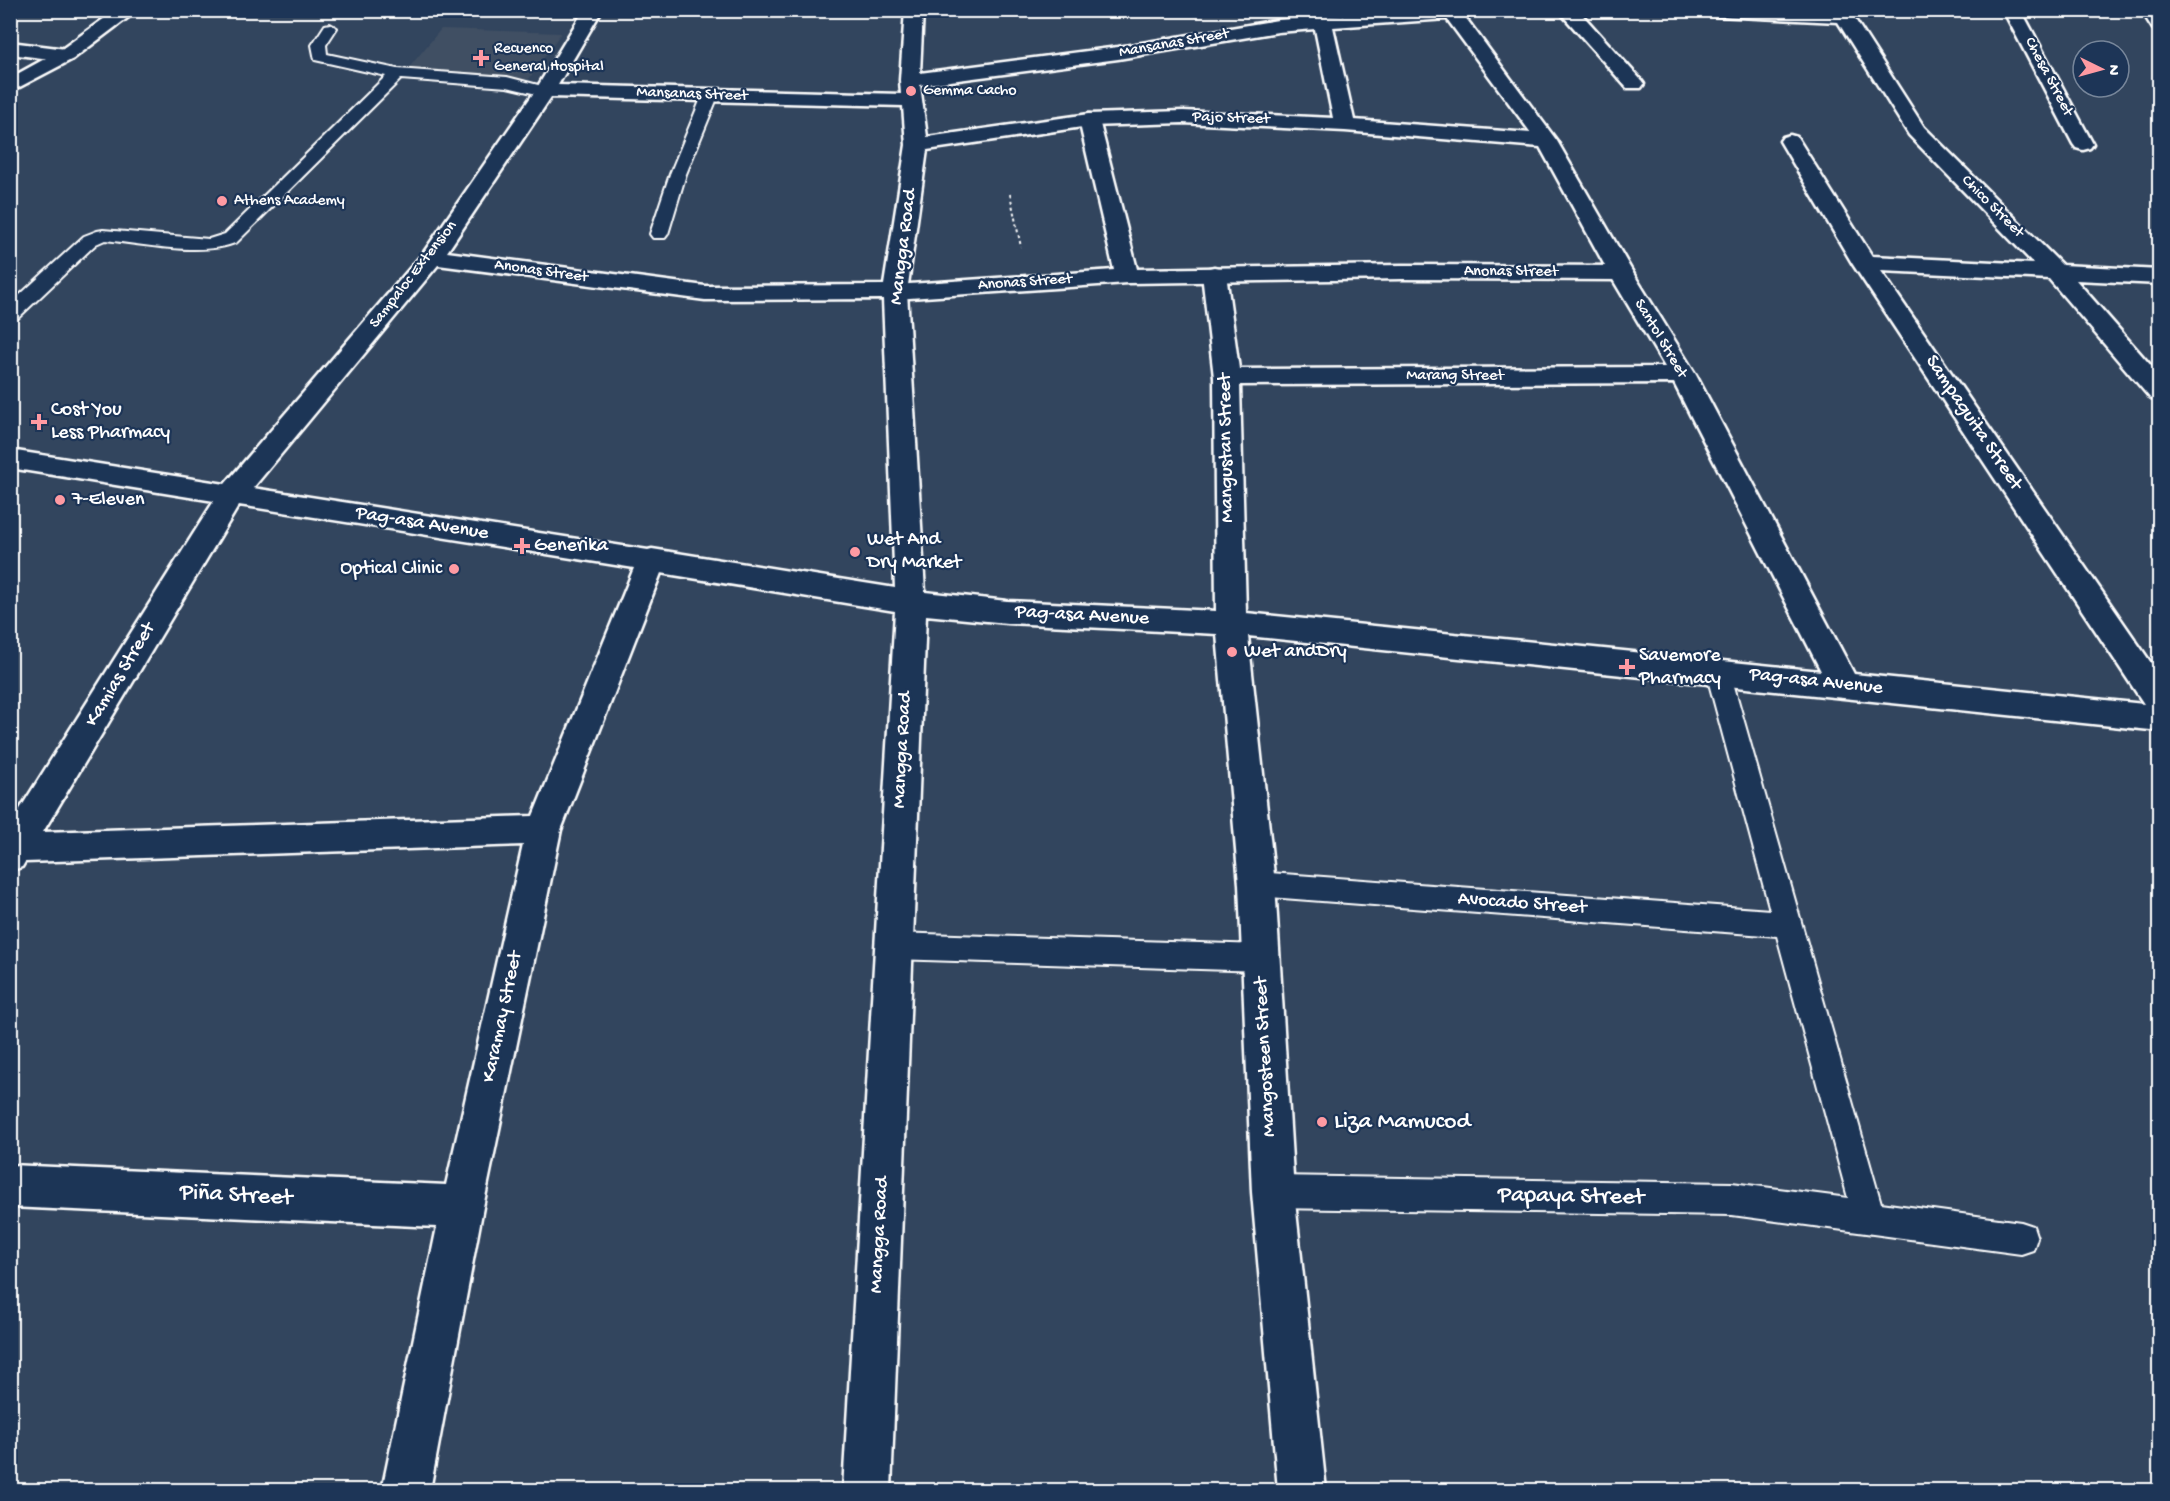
<svg xmlns="http://www.w3.org/2000/svg" width="2170" height="1501" viewBox="0 0 2170 1501" font-family="'Gochi Hand',sans-serif">
<style>
.built{fill:#415063}
.lines{fill:none;stroke-linecap:round;stroke-linejoin:round}
.service-casing{stroke:#fff;stroke-width:4}
.pedestrian-casing{stroke:#fff;stroke-width:5}
.minor-casing{stroke:#fff;stroke-width:5}
.secondary-casing{stroke:#fff;stroke-width:5}
.path{stroke:#fff;stroke-width:2;stroke-dasharray:3 3;stroke-linecap:butt}
.service{fill:#1d3557;fill-rule:evenodd}
.pedestrian{fill:#1d3557;fill-rule:evenodd}
.minor{fill:#1d3557;fill-rule:evenodd}
.secondary{fill:#1d3557;fill-rule:evenodd}
.poi-dot{fill:#ff9aa2;stroke:#1d3557;stroke-width:2}
.labels{text-anchor:middle;dominant-baseline:central;stroke-width:4.5;stroke-linejoin:round;paint-order:stroke}
.far-street-label{font-size:16px;fill:#fff;stroke:#1d3557}
.far-poi-label{font-size:16px;fill:#fff;stroke:#1d3557;text-anchor:start}
.street-label{font-size:20px;fill:#fff;stroke:#1d3557}
.poi-label{font-size:20px;fill:#fff;stroke:#1d3557;text-anchor:start}
.near-poi-label{font-size:24px;fill:#fff;stroke:#1d3557;text-anchor:start}
.near-street-label{font-size:24px;fill:#fff;stroke:#1d3557}
</style>
<rect width="100%" height="100%" fill="#32455e"/>
<filter id="ink" filterUnits="userSpaceOnUse"><feTurbulence type="fractalNoise" baseFrequency=".0167" numOctaves="2"/><feDisplacementMap in="SourceGraphic" scale="12" xChannelSelector="R" yChannelSelector="G"/><feConvolveMatrix kernelMatrix="1 2 1 2 8 2 1 2 1" color-interpolation-filters="sRGB"/></filter>
<g filter="url(#ink)">
<polygon class="built" points="441,29 561,33 529,79 403,75"/>
<g class="lines">
<g class="service-casing">
<g id="service">
<path d="M330,24L337,28L326,45L327,54L397,69L507,77L550,88L553,91L545,96L507,87L401,79L237,242C205,257 142,244 105,240L96,244L17,319L10,321V304L84,236L97,231L103,230L209,239L225,234L386,76L315,60L312,45L325,25Z"/>
<polygon points="710,91 718,96 686,174 668,234 665,238 653,238 650,234 670,174 702,96"/>
<polygon points="1718,663 1727,665 1730,672 1881,1203 2021,1222 2033,1226 2037,1238 2033,1250 2021,1254 1732,1215 1273,1208 1262,1203 1257,1192 1262,1181 1273,1176 1732,1183 1848,1198 1777,936 1257,896 1247,893 1243,884 1247,875 1257,872 1770,910 1706,672 1709,665"/>
<polygon points="894,933 1261,945 1271,949 1275,958 1271,967 1261,971 894,959 884,955 880,946 884,937"/>
</g>
</g>
<g class="pedestrian-casing">
<polygon id="pedestrian" points="1089,114 1096,116 1099,120 1137,269 1402,265 1621,266 1629,268 1633,273 1629,278 1621,280 1402,279 1127,283 895,299 887,297 883,292 887,287 895,285 1114,270 1079,120 1082,116"/>
</g>
<g class="minor-casing">
<g id="minor">
<path d="M584,10H602L558,85L901,94L900,80L905,10H923L920,73L1118,47L1278,20L1408,10H1482L1479,15L1465,17L1557,141L1633,273L1696,375L1854,674L2144,704L1852,263L1780,141L1783,137L1790,135L1797,137L1872,256L2034,264L1909,135L1838,22L1698,15L1689,10H1849L1924,127L2062,265L2160,270V284L2076,280L2160,376V401L2151,399L2049,279L1881,271L2160,676V731L1248,636L1275,884L1294,1192L1326,1490H1278L1252,1192L1239,884L1217,634L1007,623L926,615L891,1490H843L895,611L661,573L561,830L483,1207L430,1490H382L437,1227L10,1207V1165L446,1185L523,845L25,862L22,867L10,871V825L214,501L10,468V450L225,484L424,252L535,91ZM1447,19L1531,133L1354,120L1333,27ZM1315,29L1333,118L1183,111L1089,114L927,137L920,85L1118,59L1278,32ZM551,97L903,106L906,145L884,285L705,286L447,252ZM1183,123L1345,131L1540,147L1609,273L1665,367L1239,369L1226,274L1222,269L1214,267L1206,269L1202,274L1214,377L1216,611L1007,601L925,592L907,292L927,150L1089,126ZM438,265L705,300L883,299L895,588L652,549L648,550L253,488ZM1674,383L1821,671L1246,613L1240,385ZM239,505L634,568L533,816L43,832Z"/>
<polygon points="1558,10 1578,10 1641,80 1644,84 1641,88 1627,88"/>
<polygon points="2003,10 2021,10 2093,144 2090,148 2083,150 2076,148 2073,144"/>
<polygon points="2141,10 2160,10 2160,30 2153,29"/>
<polygon points="10,42 66,49 73,51 76,55 73,59 66,61 10,54"/>
</g>
</g>
<g class="secondary-casing">
<polygon id="secondary" points="116,10 138,10 73,59 10,92 10,78 59,51"/>
</g>
<polyline class="path" points="1010,194 1021,247"/>
<use href="#service" class="service"/>
<use href="#pedestrian" class="pedestrian"/>
<use href="#minor" class="minor"/>
<use href="#secondary" class="secondary"/>
</g>
</g>
<g class="poi-dot">
<path d="M478 49h6v6h6v6h-6v6h-6v-6h-6v-6h6z"/>
<circle cx="911" cy="91" r="6"/>
<circle cx="222" cy="201" r="6"/>
<path d="M36 413h6v6h6v6h-6v6h-6v-6h-6v-6h6z"/>
<circle cx="60" cy="500" r="6"/>
<path d="M519 537h6v6h6v6h-6v6h-6v-6h-6v-6h6z"/>
<circle cx="855" cy="552" r="6"/>
<circle cx="454" cy="569" r="6"/>
<circle cx="1232" cy="652" r="6"/>
<path d="M1624 658h6v6h6v6h-6v6h-6v-6h-6v-6h6z"/>
<circle cx="1322" cy="1122" r="6"/>
</g>
<g class="labels">
<g class="far-street-label">
<text transform="translate(1174 44) rotate(-10)">Mansanas Street</text>
<text transform="translate(2048 77) rotate(62)">Chesa Street</text>
<text transform="translate(692 95) rotate(2)">Mansanas Street</text>
<text transform="translate(1231 119) rotate(2)">Pajo Street</text>
<text transform="translate(1992 207) rotate(45)">Chico Street</text>
<text transform="translate(541 272) rotate(8)">Anonas Street</text>
<text x="1511" y="272">Anonas Street</text>
<text transform="translate(414 275) rotate(-52)">Sampaloc Extension</text>
<text transform="translate(1025 283) rotate(-4)">Anonas Street</text>
<text transform="translate(1660 339) rotate(59)">Santol Street</text>
<text x="1455" y="376">Marang Street</text>
</g>
<g class="far-poi-label">
<text x="494" y="49">Recuenco<tspan x="494" dy="18">General Hospital</tspan></text>
<text x="923" y="91">Gemma Cacho</text>
<text x="234" y="201">Athens Academy</text>
</g>
<g class="street-label">
<text transform="translate(904 247) rotate(-83)">Mangga Road</text>
<text transform="translate(1973 423) rotate(56)">Sampaguita Street</text>
<text transform="translate(1227 448) rotate(-91)">Mangustan Street</text>
<text transform="translate(422 524) rotate(9)">Pag-asa Avenue</text>
<text transform="translate(1082 616) rotate(3)">Pag-asa Avenue</text>
<text transform="translate(121 675) rotate(-59)">Kamias Street</text>
<text transform="translate(1816 682) rotate(6)">Pag-asa Avenue</text>
<text transform="translate(903 750) rotate(-87)">Mangga Road</text>
<text transform="translate(1522 904) rotate(4)">Avocado Street</text>
<text transform="translate(503 1017) rotate(-78)">Karamay Street</text>
<text transform="translate(1266 1057) rotate(-93)">Mangosteen Street</text>
<text transform="translate(880 1235) rotate(-87)">Mangga Road</text>
</g>
<g class="poi-label">
<text x="51" y="410">Cost You<tspan x="51" dy="23">Less Pharmacy</tspan></text>
<text x="72" y="500">7-Eleven</text>
<text x="867" y="540">Wet And<tspan x="867" dy="23">Dry Market</tspan></text>
<text x="534" y="546">Generika</text>
<text x="442" y="569" text-anchor="end">Optical Clinic</text>
<text x="1244" y="652">Wet andDry</text>
<text x="1639" y="656">Savemore<tspan x="1639" dy="23">Pharmacy</tspan></text>
</g>
<g class="near-poi-label">
<text x="1334" y="1122">Liza Mamucod</text>
</g>
<g class="near-street-label">
<text transform="translate(236 1196) rotate(3)">Piña Street</text>
<text transform="translate(1571 1197) rotate(1)">Papaya Street</text>
</g>
</g>
<rect width="2170" height="1501" fill="none" stroke="#1d3557" stroke-width="36"/>
<rect x="18" y="18" width="2134" height="1465" fill="none" stroke="#fff" stroke-width="2" filter="url(#ink)"/>
<g transform="translate(2101 69) rotate(95)"><circle r="28" fill="#1d3557" stroke="#77869a" stroke-width="1.5"/>
<path d="M0-4.5L10 22L0 15L-10 22Z" fill="#ff9aa2"/>
<text y="-9" font-size="16" font-weight="bold" text-anchor="middle" fill="#ffffff">N</text>
</g>
</svg>
